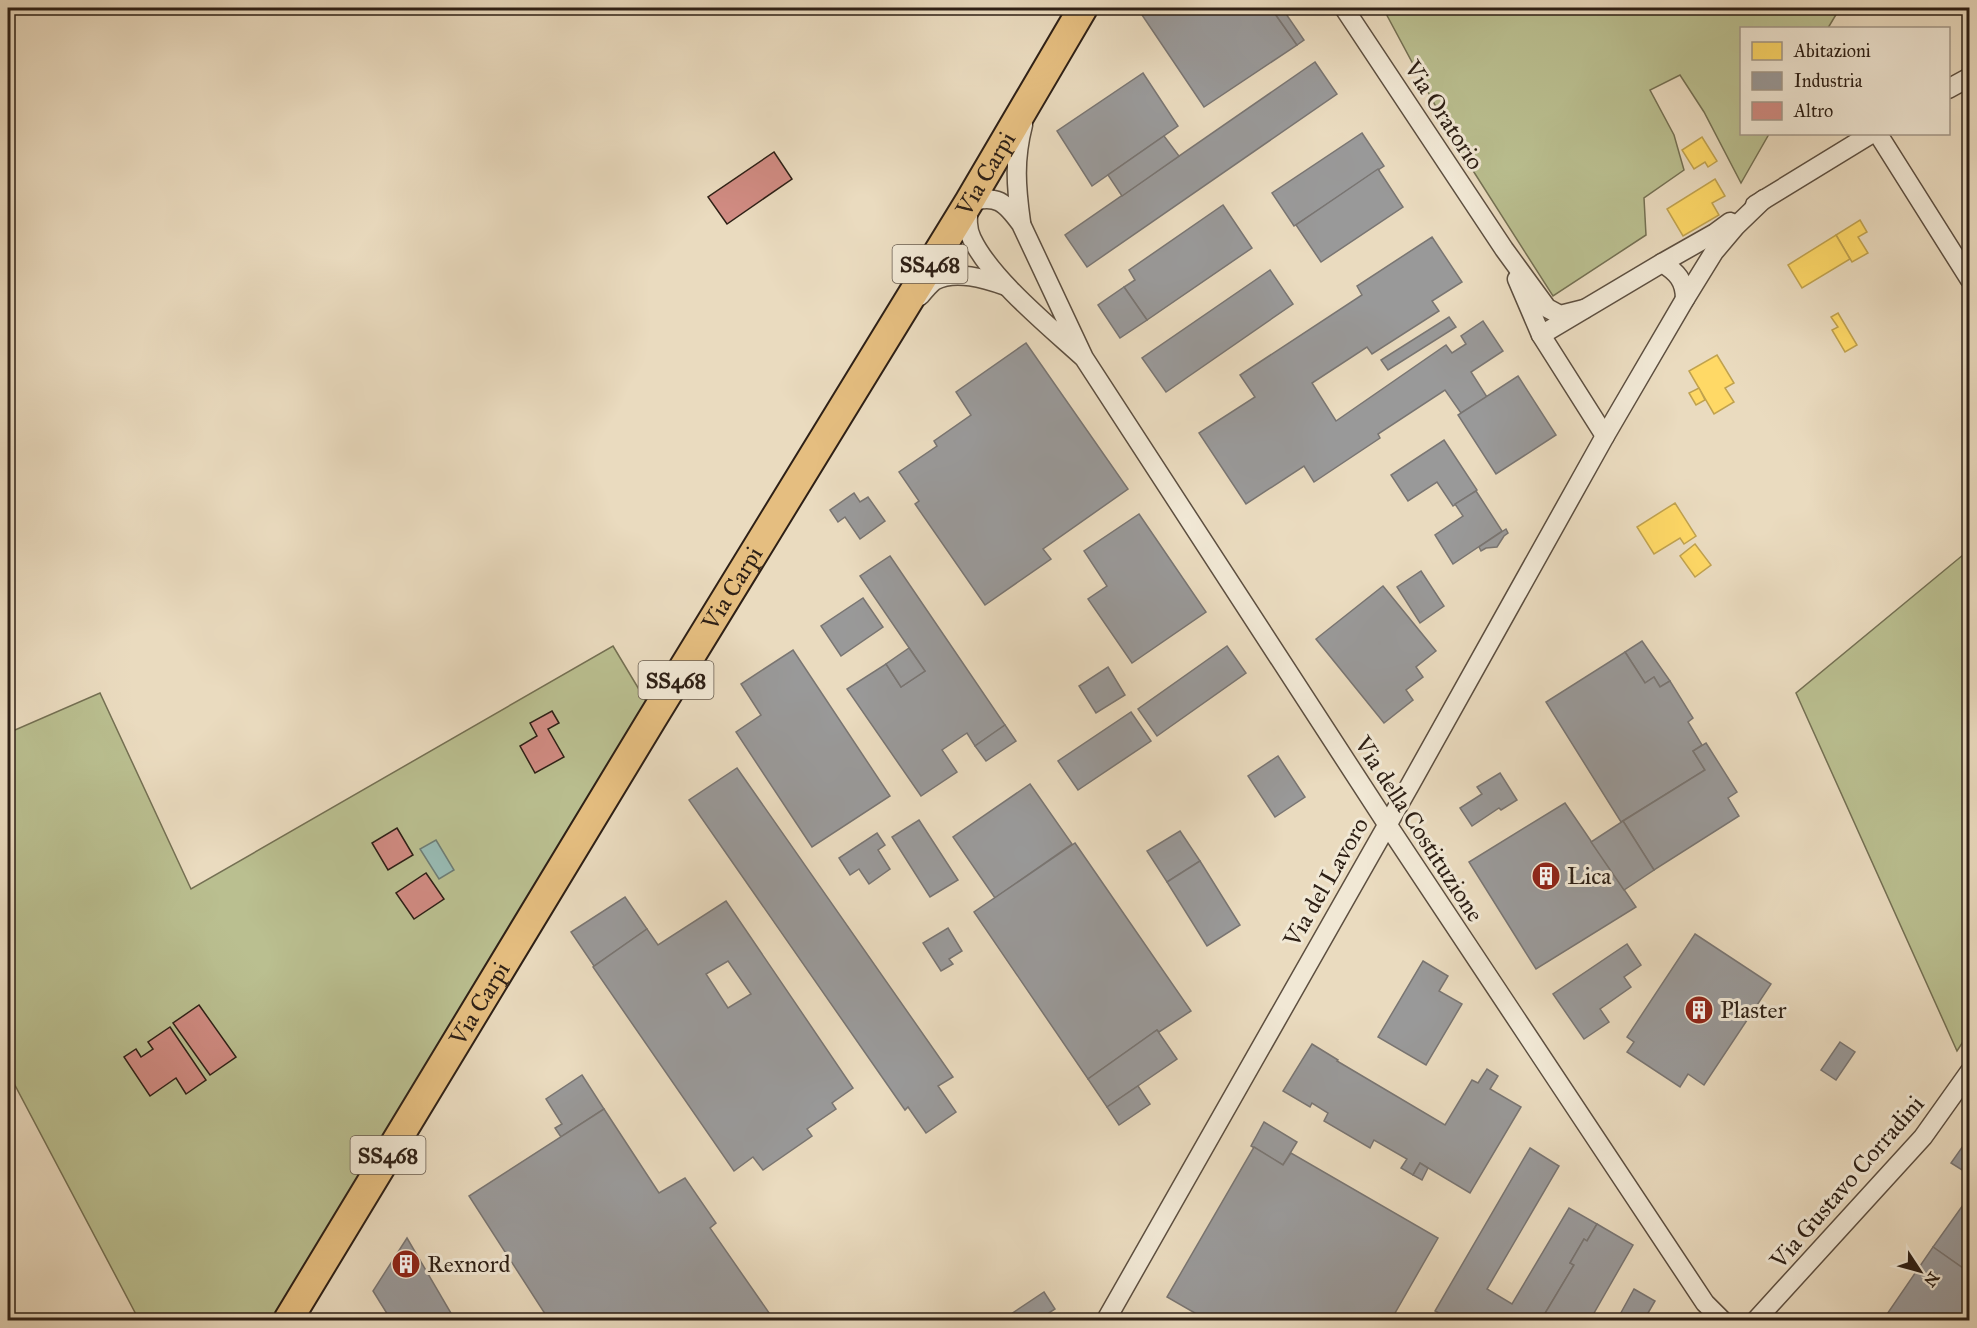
<svg xmlns="http://www.w3.org/2000/svg" width="1977" height="1328" viewBox="0 0 1977 1328" font-family="'IM FELL Great Primer',serif">
<style>
.green{fill:#babf90;stroke:#747053;stroke-width:1.5}
.water{fill:#98bbb4;stroke:#6e7d75;stroke-width:1.5}
.homes{fill:#ffd966;stroke:#c0a24e;stroke-width:1.5}
.industry{fill:#999;stroke:#797572;stroke-width:1.5;fill-rule:evenodd}
.building{fill:#d08b82;stroke:#2e2016;stroke-width:1.5}
.lines{fill:none;stroke-linecap:round;stroke-linejoin:round}
.street-casing{stroke:#5d4f40;stroke-width:21}
.primary-casing{stroke:#2e2016;stroke-width:32}
.street{stroke:#f1e8d5;stroke-width:18}
.primary{stroke:#e5be80;stroke-width:28}
.labels{text-anchor:middle;dominant-baseline:central;stroke-width:6;stroke-linejoin:round;paint-order:stroke}
.shield{fill:#f1e8d5;stroke:#685c4f;stroke-width:1.5}
.shield-label{font-size:22px;font-weight:bold;fill:#2e2016}
.street-label{font-size:24px;fill:#2e2016;stroke:#f1e8d5}
.poi-label{font-size:24px;fill:#2e2016;stroke:#f1e8d5;text-anchor:start}
</style>
<rect width="100%" height="100%" fill="#eadbbf"/>
<filter id="stains"><feTurbulence type="fractalNoise" baseFrequency=".00333" numOctaves="4"/><feColorMatrix values="0 0 0 0 .2 0 0 0 0 .09 0 0 0 0 .02 0 0 0 .5 -.17"/></filter>
<radialGradient id="worn" r=".72"><stop offset=".6" stop-color="#630" stop-opacity="0"/><stop offset="1" stop-color="#630" stop-opacity=".3"/></radialGradient>
<g class="green">
<polygon points="1383,8 1840,8 1828,28 1742,28 1742,134 1769,134 1741,183 1704,112 1680,75 1650,90 1674,135 1684,170 1644,198 1646,235 1553,296 1456,144"/>
<polygon points="1969,550 1970,1031 1957,1051 1796,693"/>
<polygon points="613,646 649,706 282,1320 139,1320 8,1072 8,733 100,693 191,889"/>
</g>
<polygon class="water" points="436,840 454,870 439,879 420,849"/>
<g class="homes">
<polygon points="1702,137 1717,161 1708,167 1705,162 1694,169 1682,150"/>
<polygon points="1715,179 1725,196 1712,203 1719,215 1683,236 1667,209"/>
<polygon points="1860,220 1867,232 1858,237 1868,253 1852,262 1836,235"/>
<polygon points="1836,235 1850,259 1802,288 1788,265"/>
<polygon points="1838,313 1857,345 1845,352 1832,330 1838,327 1831,317"/>
<polygon points="1717,355 1734,383 1725,388 1734,402 1714,414 1689,371"/>
<polygon points="1699,388 1705,400 1696,405 1689,393"/>
<polygon points="1675,503 1696,536 1684,544 1680,538 1654,554 1637,527"/>
<polygon points="1695,544 1711,565 1695,577 1680,556"/>
</g>
<g class="industry">
<polygon points="1147,8 1271,8 1297,45 1204,107 1140,12"/>
<polygon points="1271,8 1282,8 1304,40 1297,45"/>
<polygon points="1315,62 1337,94 1087,267 1065,235"/>
<polygon points="1143,73 1178,126 1092,186 1057,131"/>
<polygon points="1362,133 1384,166 1294,226 1272,193"/>
<polygon points="1164,136 1179,156 1122,196 1108,175"/>
<polygon points="1378,169 1403,207 1321,262 1296,225"/>
<polygon points="1223,205 1252,248 1147,320 1124,287 1135,280 1129,270"/>
<polygon points="1432,237 1462,282 1432,301 1439,311 1372,354 1367,347 1312,383 1336,421 1446,345 1452,353 1466,344 1461,336 1483,321 1503,351 1471,372 1487,397 1461,413 1445,390 1378,434 1380,438 1314,482 1304,466 1246,504 1199,433 1255,397 1240,375 1362,295 1357,286"/>
<polygon points="1270,270 1293,304 1166,392 1142,358"/>
<polygon points="1124,287 1147,320 1120,338 1098,305"/>
<polygon points="1449,317 1456,327 1388,370 1381,360"/>
<polygon points="1026,343 1128,489 1043,549 1051,559 985,605 915,504 919,501 899,472 937,446 934,441 971,415 956,392"/>
<polygon points="1518,376 1556,435 1496,474 1458,415"/>
<polygon points="1444,440 1477,490 1453,506 1437,482 1408,501 1391,475"/>
<polygon points="1476,491 1502,531 1453,564 1435,535 1463,516 1455,504"/>
<polygon points="854,493 860,502 868,497 885,521 860,539 845,517 838,522 830,510"/>
<polygon points="1139,514 1206,612 1132,663 1088,599 1107,586 1084,551"/>
<polygon points="1506,529 1508,533 1504,536 1497,547 1486,548 1481,551 1479,547"/>
<polygon points="890,556 1005,725 975,746 967,733 942,750 957,772 921,796 847,689 886,664 901,687 925,671 860,576"/>
<polygon points="1421,571 1444,606 1420,623 1397,587"/>
<polygon points="1383,586 1436,651 1416,667 1423,677 1406,690 1413,700 1384,723 1316,639"/>
<polygon points="863,598 883,627 841,656 821,626"/>
<polygon points="1642,641 1670,681 1660,687 1654,677 1645,683 1625,652"/>
<polygon points="1227,646 1246,673 1157,736 1138,709"/>
<polygon points="909,648 925,671 901,687 886,664"/>
<polygon points="793,650 890,796 812,847 736,732 761,715 741,684"/>
<polygon points="1625,652 1645,683 1654,677 1660,687 1670,681 1693,718 1688,722 1702,745 1693,751 1705,770 1621,822 1546,702"/>
<polygon points="1108,667 1125,695 1096,713 1079,686"/>
<polygon points="1131,712 1151,741 1078,790 1058,761"/>
<polygon points="1005,725 1016,741 986,761 975,746"/>
<polygon points="1706,743 1737,792 1728,798 1739,816 1654,870 1623,821 1705,770 1693,751"/>
<polygon points="1278,756 1305,797 1275,817 1248,776"/>
<polygon points="737,768 953,1077 938,1086 956,1112 926,1133 908,1107 905,1110 689,800"/>
<polygon points="1500,773 1517,800 1501,810 1499,808 1472,826 1460,808 1482,794 1477,787"/>
<polygon points="1030,784 1072,844 995,898 953,837"/>
<polygon points="1565,803 1636,907 1536,969 1469,862"/>
<polygon points="919,820 958,880 930,897 892,837"/>
<polygon points="1623,821 1654,870 1624,890 1591,842"/>
<polygon points="1180,831 1200,861 1167,882 1147,851"/>
<polygon points="877,833 885,845 878,850 890,869 869,884 859,869 850,875 839,858"/>
<polygon points="1075,843 1191,1011 1159,1032 1157,1030 1088,1079 974,912"/>
<polygon points="1200,861 1240,925 1207,946 1167,882"/>
<polygon points="625,897 647,929 594,966 571,932"/>
<path d="M726,901L853,1088L832,1103L836,1109L807,1129L812,1136L763,1170L753,1157L734,1171L593,967L647,929L658,945ZM728,961L751,994L728,1008L706,974Z"/>
<polygon points="948,928 962,951 949,959 953,964 941,971 923,943"/>
<polygon points="1695,934 1771,984 1704,1085 1688,1074 1680,1087 1627,1052 1634,1042 1627,1037"/>
<polygon points="1627,944 1641,965 1624,977 1631,987 1600,1009 1609,1022 1584,1039 1553,994"/>
<polygon points="1423,961 1448,976 1439,991 1462,1004 1426,1065 1378,1037"/>
<polygon points="1157,1030 1177,1059 1107,1107 1088,1079"/>
<polygon points="1840,1042 1855,1052 1836,1080 1821,1070"/>
<polygon points="1312,1044 1338,1060 1337,1061 1445,1125 1472,1080 1478,1083 1487,1069 1498,1076 1490,1089 1521,1107 1470,1193 1420,1163 1413,1175 1401,1168 1407,1159 1374,1140 1370,1148 1324,1121 1328,1113 1312,1103 1310,1107 1283,1091"/>
<polygon points="582,1075 604,1109 561,1137 555,1128 562,1124 546,1099"/>
<polygon points="1138,1086 1150,1104 1119,1125 1107,1107"/>
<polygon points="604,1109 659,1193 685,1178 716,1223 710,1228 774,1320 549,1320 469,1196"/>
<polygon points="1264,1122 1297,1142 1283,1165 1251,1146"/>
<polygon points="1970,1136 1970,1175 1951,1163"/>
<polygon points="1254,1147 1283,1165 1291,1153 1438,1238 1391,1320 1191,1320 1195,1313 1167,1297"/>
<polygon points="1530,1148 1559,1166 1487,1289 1512,1304 1569,1208 1597,1224 1587,1241 1584,1239 1570,1263 1574,1265 1541,1320 1452,1320 1435,1311"/>
<polygon points="1420,1163 1428,1168 1422,1180 1413,1175"/>
<polygon points="1963,1205 1970,1209 1970,1273 1933,1247"/>
<polygon points="1597,1224 1633,1245 1590,1320 1541,1320 1574,1265 1570,1263 1584,1239 1587,1241"/>
<polygon points="407,1238 455,1320 391,1320 373,1291"/>
<polygon points="1933,1247 1970,1273 1970,1320 1883,1320"/>
<polygon points="1634,1289 1655,1301 1644,1320 1617,1320"/>
<polygon points="1044,1292 1055,1309 1038,1320 1002,1320"/>
</g>
<g class="building">
<polygon points="774,152 792,179 727,224 708,197"/>
<polygon points="552,711 559,723 548,729 564,757 535,773 520,746 537,736 530,723"/>
<polygon points="397,828 413,855 388,870 372,843"/>
<polygon points="426,873 444,899 414,919 396,893"/>
<polygon points="199,1005 236,1057 210,1075 173,1023"/>
<polygon points="170,1027 206,1080 186,1094 176,1078 150,1096 124,1057 136,1049 141,1057 153,1049 148,1042"/>
</g>
<g class="lines">
<g class="street-casing">
<g id="street">
<polyline points="1344,8 1504,249 1547,308 1560,315 1584,309"/>
<polyline points="1948,89 1970,77"/>
<polyline points="1878,134 1970,280"/>
<polyline points="1755,205 1871,134"/>
<path d="M1021,222C1016,186 1014,160 1023,125"/>
<polyline points="1662,263 1715,233 1730,222"/>
<polyline points="1517,279 1541,335 1605,436"/>
<path d="M920,296C924,291 929,285 934,281C955,269 986,279 1006,286"/>
<path d="M1541,335L1662,263C1677,272 1685,281 1685,299"/>
<path d="M1084,358C1050,327 991,279 972,239C966,228 968,215 969,202C997,194 1005,202 1021,224L1084,358L1387,824L1705,1303L1722,1320"/>
<polyline points="1106,1320 1410,785 1605,436 1685,299 1714,252 1736,226 1764,199"/>
<polyline points="1756,1320 1923,1137 1970,1071"/>
</g>
</g>
<g class="primary-casing">
<g id="primary">
<path id="s1" d="M288,1320L652,719L969,202L1083,8"/>
</g>
</g>
<use href="#street" class="street"/>
<use href="#primary" class="primary"/>
</g>
<defs>
<g id="building-disc" transform="scale(1.5)"><circle r="9.5" fill="#8f2418" stroke="#f1e8d5"/><path d="M-4-6H4V6H1V3H-1V6H-4ZM-2.5-4.3h1.7v1.8h-1.7ZM.8-4.3h1.7v1.8H.8ZM-2.5-1h1.7V.8h-1.7ZM.8-1h1.7V.8H.8Z" fill="#fff"/></g>
</defs>
<g fill-rule="evenodd">
<use href="#building-disc" x="1546" y="876"/>
<use href="#building-disc" x="1699" y="1010"/>
<use href="#building-disc" x="406" y="1264"/>
</g>
<g class="labels">
<g class="shield">
<rect x="892.5" y="245" width="75" height="38" rx="4.5"/>
<rect x="638.5" y="661" width="75" height="38" rx="4.5"/>
<rect x="350.5" y="1136" width="75" height="38" rx="4.5"/>
</g>
<g class="shield-label">
<text x="930" y="264">SS468</text>
<text x="676" y="680">SS468</text>
<text x="388" y="1155">SS468</text>
</g>
<g class="street-label">
<text transform="translate(1444 115) rotate(57)">Via Oratorio</text>
<text stroke="none"><textPath href="#s1" startOffset="1342">Via Carpi</textPath></text>
<text stroke="none"><textPath href="#s1" startOffset="856">Via Carpi</textPath></text>
<text transform="translate(1419 829) rotate(57)">Via della Costituzione</text>
<text transform="translate(1326 882) rotate(-60)">Via del Lavoro</text>
<text stroke="none"><textPath href="#s1" startOffset="370">Via Carpi</textPath></text>
<text transform="translate(1847 1182) rotate(-49)">Via Gustavo Corradini</text>
</g>
<g class="poi-label">
<text x="1567" y="876">Lica</text>
<text x="1720" y="1010">Plaster</text>
<text x="427" y="1264">Rexnord</text>
</g>
</g>
<rect width="1977" height="1328" fill="none" stroke="#eadbbf" stroke-width="30"/>
<rect x="9" y="9" width="1959" height="1310" fill="none" stroke="#2e2016" stroke-width="3"/>
<rect x="15" y="15" width="1947" height="1298" fill="none" stroke="#2e2016" stroke-width="1.5"/>
<rect x="1740" y="27" width="210" height="108" fill="#f1e8d5" stroke="#a39889" stroke-width="1.5"/>
<rect x="1752" y="42" width="30" height="18" fill="#ffd966" stroke="#a39889" stroke-width="1.5"/>
<text x="1794" y="57" font-size="18" fill="#2e2016">Abitazioni</text>
<rect x="1752" y="72" width="30" height="18" fill="#999999" stroke="#a39889" stroke-width="1.5"/>
<text x="1794" y="87" font-size="18" fill="#2e2016">Industria</text>
<rect x="1752" y="102" width="30" height="18" fill="#d08b82" stroke="#a39889" stroke-width="1.5"/>
<text x="1794" y="117" font-size="18" fill="#2e2016">Altro</text>
<g transform="translate(1920 1271) rotate(126)" stroke="#f1e8d5" stroke-width="4.5" paint-order="stroke">
<path d="M0-4.5L10 22L0 15L-10 22Z" fill="#2e2016"/>
<text y="-9" font-size="16" font-weight="bold" text-anchor="middle" fill="#2e2016">N</text>
</g>
<rect width="100%" height="100%" filter="url(#stains)"/>
<rect width="100%" height="100%" fill="url(#worn)"/>
</svg>
